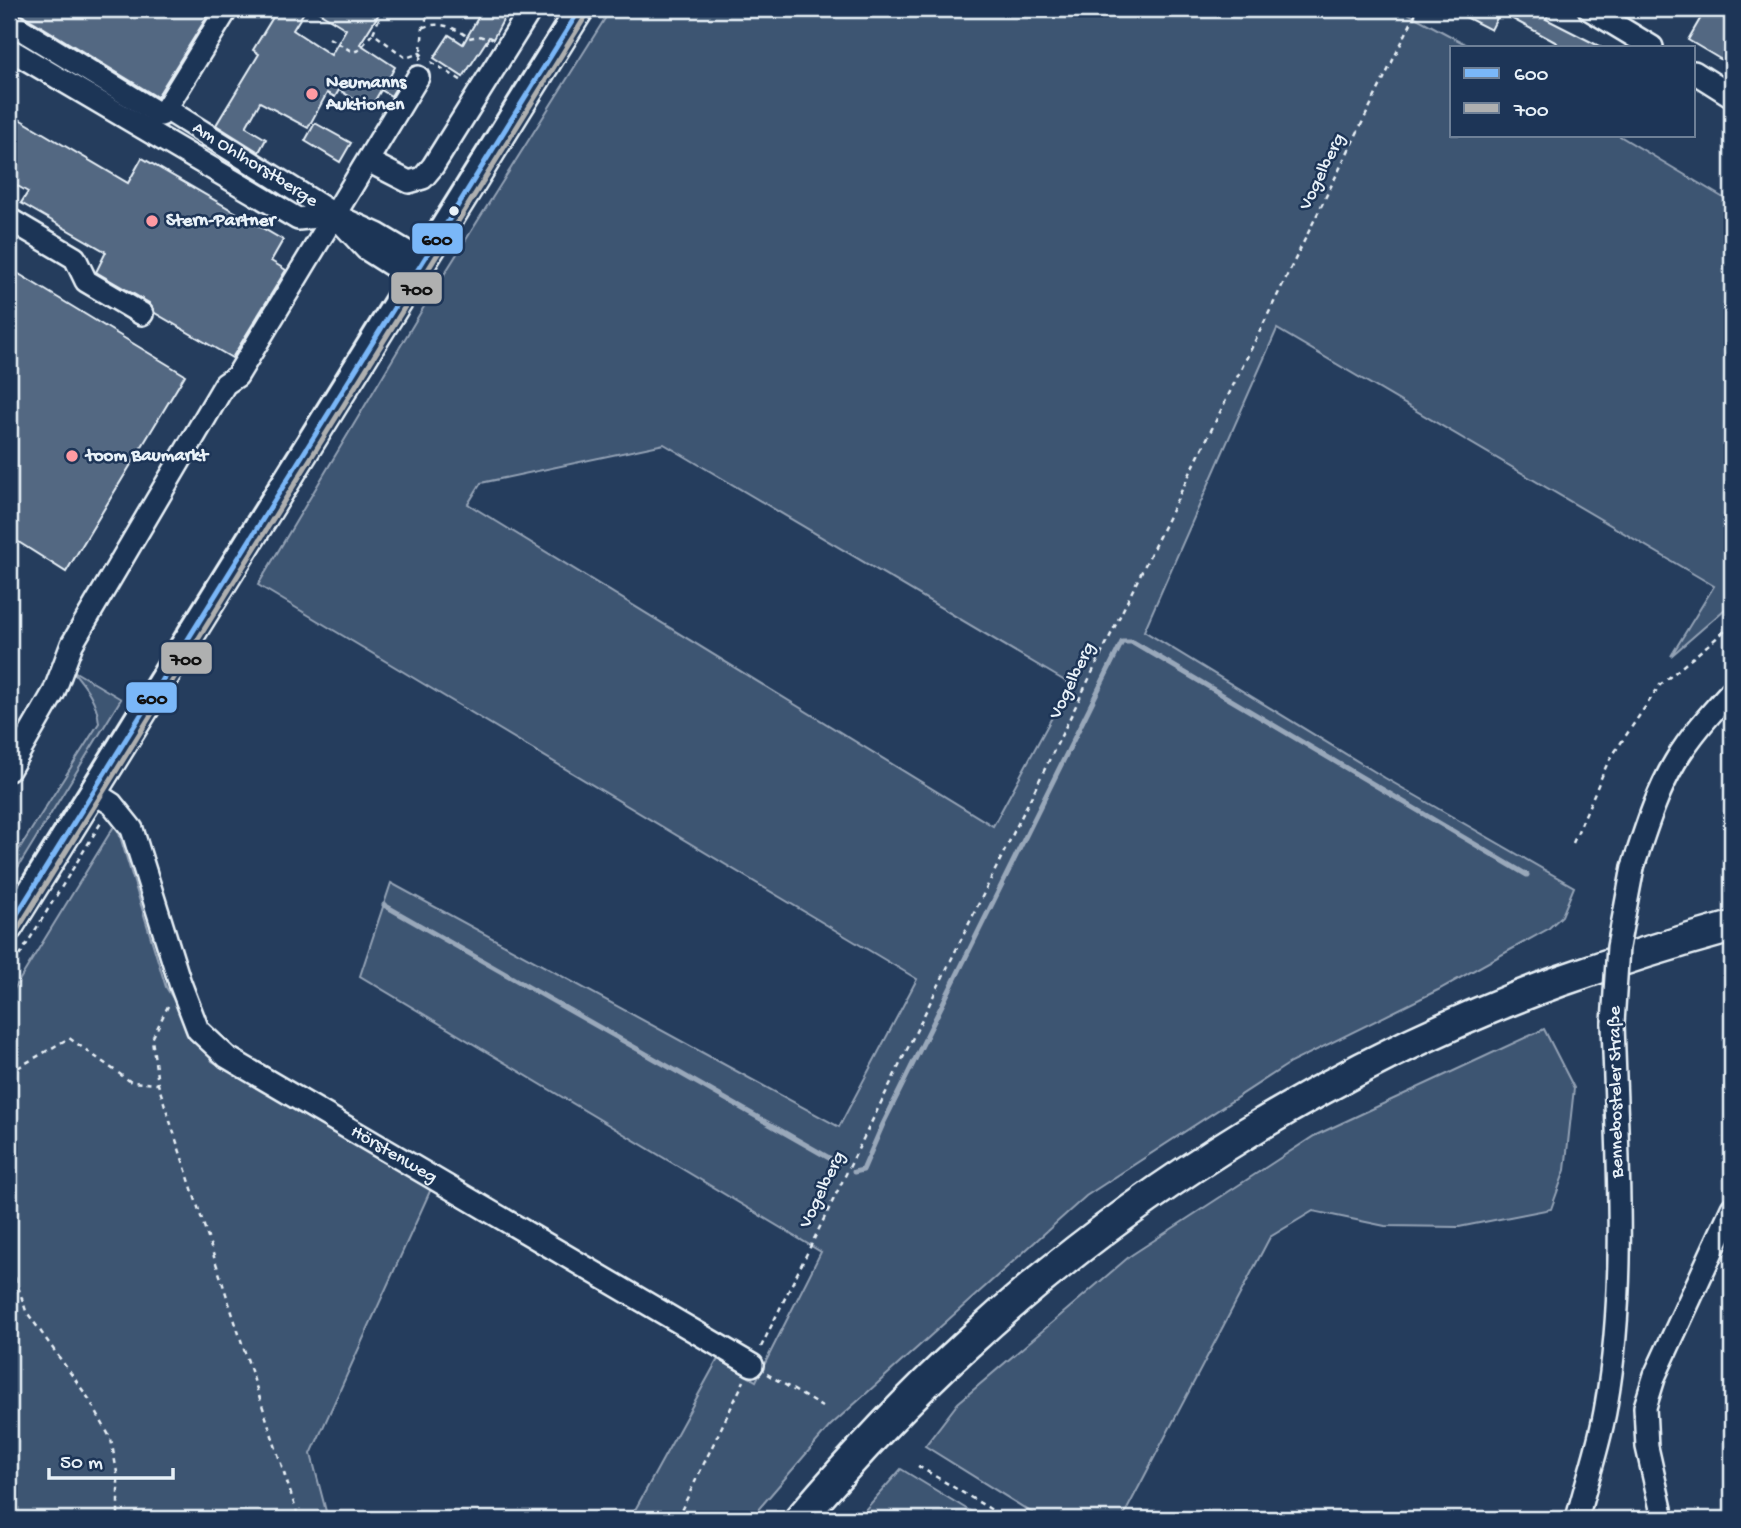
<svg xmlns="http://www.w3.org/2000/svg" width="1741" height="1528" viewBox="0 0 1741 1528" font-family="'Gochi Hand',sans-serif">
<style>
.green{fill:#3e5472;stroke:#93a2b5;stroke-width:2;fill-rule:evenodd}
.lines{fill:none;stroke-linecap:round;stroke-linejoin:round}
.stream{stroke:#99a8ba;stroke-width:5}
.building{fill:#536782;stroke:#e8f1f8;stroke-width:2}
.minor-casing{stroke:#e8f1f8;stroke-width:26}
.major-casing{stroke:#e8f1f8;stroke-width:32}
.highway-casing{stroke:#e8f1f8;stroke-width:35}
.path{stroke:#e8f1f8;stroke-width:2.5;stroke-dasharray:5 5;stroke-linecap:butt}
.minor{stroke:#1d3557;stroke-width:21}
.major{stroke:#1d3557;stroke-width:26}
.highway{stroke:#1d3557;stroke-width:30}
.minor-bridge-casing{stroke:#e8f1f8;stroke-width:26;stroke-linecap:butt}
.minor-bridge{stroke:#1d3557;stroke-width:21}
.bus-1-casing{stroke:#1d3557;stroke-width:10}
.bus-2-casing{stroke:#1d3557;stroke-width:10}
.bus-1{stroke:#7ab7f8;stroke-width:5}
.bus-2{stroke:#afb0b0;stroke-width:5}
.poi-dot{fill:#ff9aa2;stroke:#1d3557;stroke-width:2.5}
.bus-dot{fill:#e8f1f8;stroke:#1d3557;stroke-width:2.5}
.labels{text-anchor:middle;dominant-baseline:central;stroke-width:5;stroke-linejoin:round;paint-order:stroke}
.poi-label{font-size:19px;font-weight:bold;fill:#e8f1f8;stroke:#1d3557;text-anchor:start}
.street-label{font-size:19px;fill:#e8f1f8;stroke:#1d3557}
.line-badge{stroke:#1d3557;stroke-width:2.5}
.pale-badge-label{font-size:19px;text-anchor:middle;font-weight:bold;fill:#111}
</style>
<rect width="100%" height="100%" fill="#253d5d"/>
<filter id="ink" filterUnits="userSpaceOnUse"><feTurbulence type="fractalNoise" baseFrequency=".0143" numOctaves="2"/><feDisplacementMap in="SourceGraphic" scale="14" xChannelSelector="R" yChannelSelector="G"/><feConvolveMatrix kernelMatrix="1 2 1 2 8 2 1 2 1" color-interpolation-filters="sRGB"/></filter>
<g filter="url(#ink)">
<g class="green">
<path d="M611,9H1400L1471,47H1452V135H1618L1732,203V603L1671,656L1714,586L1277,329L1144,631L1385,778L1574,887L1562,916L1548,929L1438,990L1290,1063L1086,1196L830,1426L750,1519H630L718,1359L756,1381L821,1252L360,976L391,883L839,1127L917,979L258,585L428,300ZM664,444L1070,684L993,826L468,504L481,483Z"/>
<path d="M72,670L121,699L9,882V865L99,723C97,700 86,687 72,670Z"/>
<polygon points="116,823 166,987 212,1061 431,1189 311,1454 328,1519 9,1519 9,997"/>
<polygon points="1544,1029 1574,1088 1565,1170 1551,1209 1459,1227 1385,1226 1313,1211 1270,1237 1122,1519 1042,1519 925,1446 958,1403 1130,1256 1314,1136"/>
<polygon points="901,1469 983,1519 857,1519"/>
</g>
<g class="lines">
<g class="stream">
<polyline points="384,905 838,1163"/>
<polyline points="854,1172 863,1170 883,1124 1122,642 1133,642 1527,875"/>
</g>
</g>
<g class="building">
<polygon points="9,9 212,9 157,97 16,11"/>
<polygon points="278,9 306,9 293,30 331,55 346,29 314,9 382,9 360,44 395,67 390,76 400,81 391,96 381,90 370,109 339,90 335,97 327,93 308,128 260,102 246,127 266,139 259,152 216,125 259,54 253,50"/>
<polygon points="483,9 509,9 493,39 489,37 463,77 434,58 449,35 463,44"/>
<polygon points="1450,9 1551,9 1546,19 1601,47 1555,47 1557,43 1500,12 1491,30"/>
<polygon points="1712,10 1732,19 1732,66 1688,40 1703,14 1708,17"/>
<polygon points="9,113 128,183 142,158 283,240 271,261 286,270 232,358 155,313 149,303 96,272 106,252 21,203 28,192 9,181"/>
<polygon points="315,123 351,143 340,162 305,141"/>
<polygon points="9,268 185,375 66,572 9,536"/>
</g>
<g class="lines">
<g class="minor-casing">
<g id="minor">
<path id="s1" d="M227,9L168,105L174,114L335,215L377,234L424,262"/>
<polyline points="1589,9 1652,47"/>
<polyline points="9,22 161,115 168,105"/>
<polyline points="9,60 14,52 298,219 335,215"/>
<polyline points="1694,72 1732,96"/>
<polyline points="368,161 409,182 423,178 433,166 531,9"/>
<polyline points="9,219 75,258 86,281 142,314"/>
<polyline points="341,222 366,249 413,279"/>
<polyline points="9,770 54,692 72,644 225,384 237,376 418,77"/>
<path id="s2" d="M93,792L112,804L132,829L180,983L198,1030L227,1057L752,1365"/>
<path d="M1633,867C1645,831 1656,794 1675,762C1690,736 1712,712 1732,690"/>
<path d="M1577,1519C1586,1482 1600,1444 1606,1406C1628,1280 1617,1150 1613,1023"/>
<polyline points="1659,1519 1661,1509 1647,1447 1645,1407 1655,1375 1732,1208"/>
</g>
</g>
<g class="major-casing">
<polyline id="major" points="9,927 580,9"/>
</g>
<g class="highway-casing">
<path id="highway" d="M800,1519C852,1458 907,1399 967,1344C1134,1189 1345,1059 1560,981C1617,961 1674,943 1732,927"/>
</g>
<g class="path">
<polyline points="379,19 373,33 406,58 420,53 425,58"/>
<path d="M423,28C437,20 458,28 469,38L479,36L486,38L487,44"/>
<polyline points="329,38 353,52 359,50 373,33"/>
<polyline points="420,60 423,28 430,9"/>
<polyline points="431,62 464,82"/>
<polyline points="1573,843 1608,762 1660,685 1732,625"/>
<polyline points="9,973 102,821"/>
<polyline points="168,1006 152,1039 158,1084 299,1519"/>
<polyline points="9,1073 69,1038 131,1082 157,1084"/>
<polyline points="9,1258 26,1311 89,1399 111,1439 118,1478 118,1519"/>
<polyline points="761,1347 1418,9"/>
<polyline points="767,1374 822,1407"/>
<polyline points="918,1466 1007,1519"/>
<polyline points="677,1519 744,1381"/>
</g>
<use href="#minor" class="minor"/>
<use href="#major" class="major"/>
<use href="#highway" class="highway"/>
<g class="minor-bridge-casing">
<polyline id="minor-bridge" points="1613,1023 1618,947 1633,867"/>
</g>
<use href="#minor-bridge" class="minor-bridge"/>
<g class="bus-1-casing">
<polyline id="bus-1" points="9,927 580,9"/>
</g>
<g class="bus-2-casing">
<polyline id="bus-2" points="16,932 587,14"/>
</g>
<use href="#bus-1" class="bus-1"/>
<use href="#bus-2" class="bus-2"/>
</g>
</g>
<g class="poi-dot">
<circle cx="312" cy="94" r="7"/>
<circle cx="152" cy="221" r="7"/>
<circle cx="72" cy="456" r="7"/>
</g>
<circle class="bus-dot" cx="454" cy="211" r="6"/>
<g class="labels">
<g class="poi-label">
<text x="326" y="83">Neumanns<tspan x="326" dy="22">Auktionen</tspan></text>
<text x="166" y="221">Stern-Partner</text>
<text x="86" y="456">toom Baumarkt</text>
</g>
<g class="street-label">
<text stroke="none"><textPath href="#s1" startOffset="219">Am Ohlhorstberge</textPath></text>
<text transform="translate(1323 172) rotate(-64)">Vogelberg</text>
<text transform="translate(1073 681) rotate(-64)">Vogelberg</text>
<text transform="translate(1617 1092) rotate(-91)">Bennebosteler Straße</text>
<text stroke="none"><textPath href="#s2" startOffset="499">Hörstenweg</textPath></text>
<text transform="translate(823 1190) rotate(-64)">Vogelberg</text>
</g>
</g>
<g class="line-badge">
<rect x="411" y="222" width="53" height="33" rx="7" fill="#7ab7f8"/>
<rect x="390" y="271" width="53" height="34" rx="7" fill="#afb0b0"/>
<rect x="160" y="641" width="53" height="34" rx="7" fill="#afb0b0"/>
<rect x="125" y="681" width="53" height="33" rx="7" fill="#7ab7f8"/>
</g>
<g class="pale-badge-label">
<text x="437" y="245">600</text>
<text x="417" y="295">700</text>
<text x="186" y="665">700</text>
<text x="152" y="704">600</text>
</g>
<rect width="1741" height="1528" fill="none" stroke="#1d3557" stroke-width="35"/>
<rect x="18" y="18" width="1706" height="1493" fill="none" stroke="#e8f1f8" stroke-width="2.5" filter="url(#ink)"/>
<rect x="1450" y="46" width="245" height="91" fill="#1d3557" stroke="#6e8097" stroke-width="2"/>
<rect x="1464" y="68" width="35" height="10" fill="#7ab7f8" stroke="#6e8097" stroke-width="2"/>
<text x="1514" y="80" font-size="21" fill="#e8f1f8">600</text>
<rect x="1464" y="103" width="35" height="10" fill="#afb0b0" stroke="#6e8097" stroke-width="2"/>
<text x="1514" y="116" font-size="21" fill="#e8f1f8">700</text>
<path d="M49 1468v10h124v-10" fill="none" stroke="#e8f1f8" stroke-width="3.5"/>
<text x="60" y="1468" font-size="21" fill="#e8f1f8" stroke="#1d3557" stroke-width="5" paint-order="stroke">50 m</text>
</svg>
